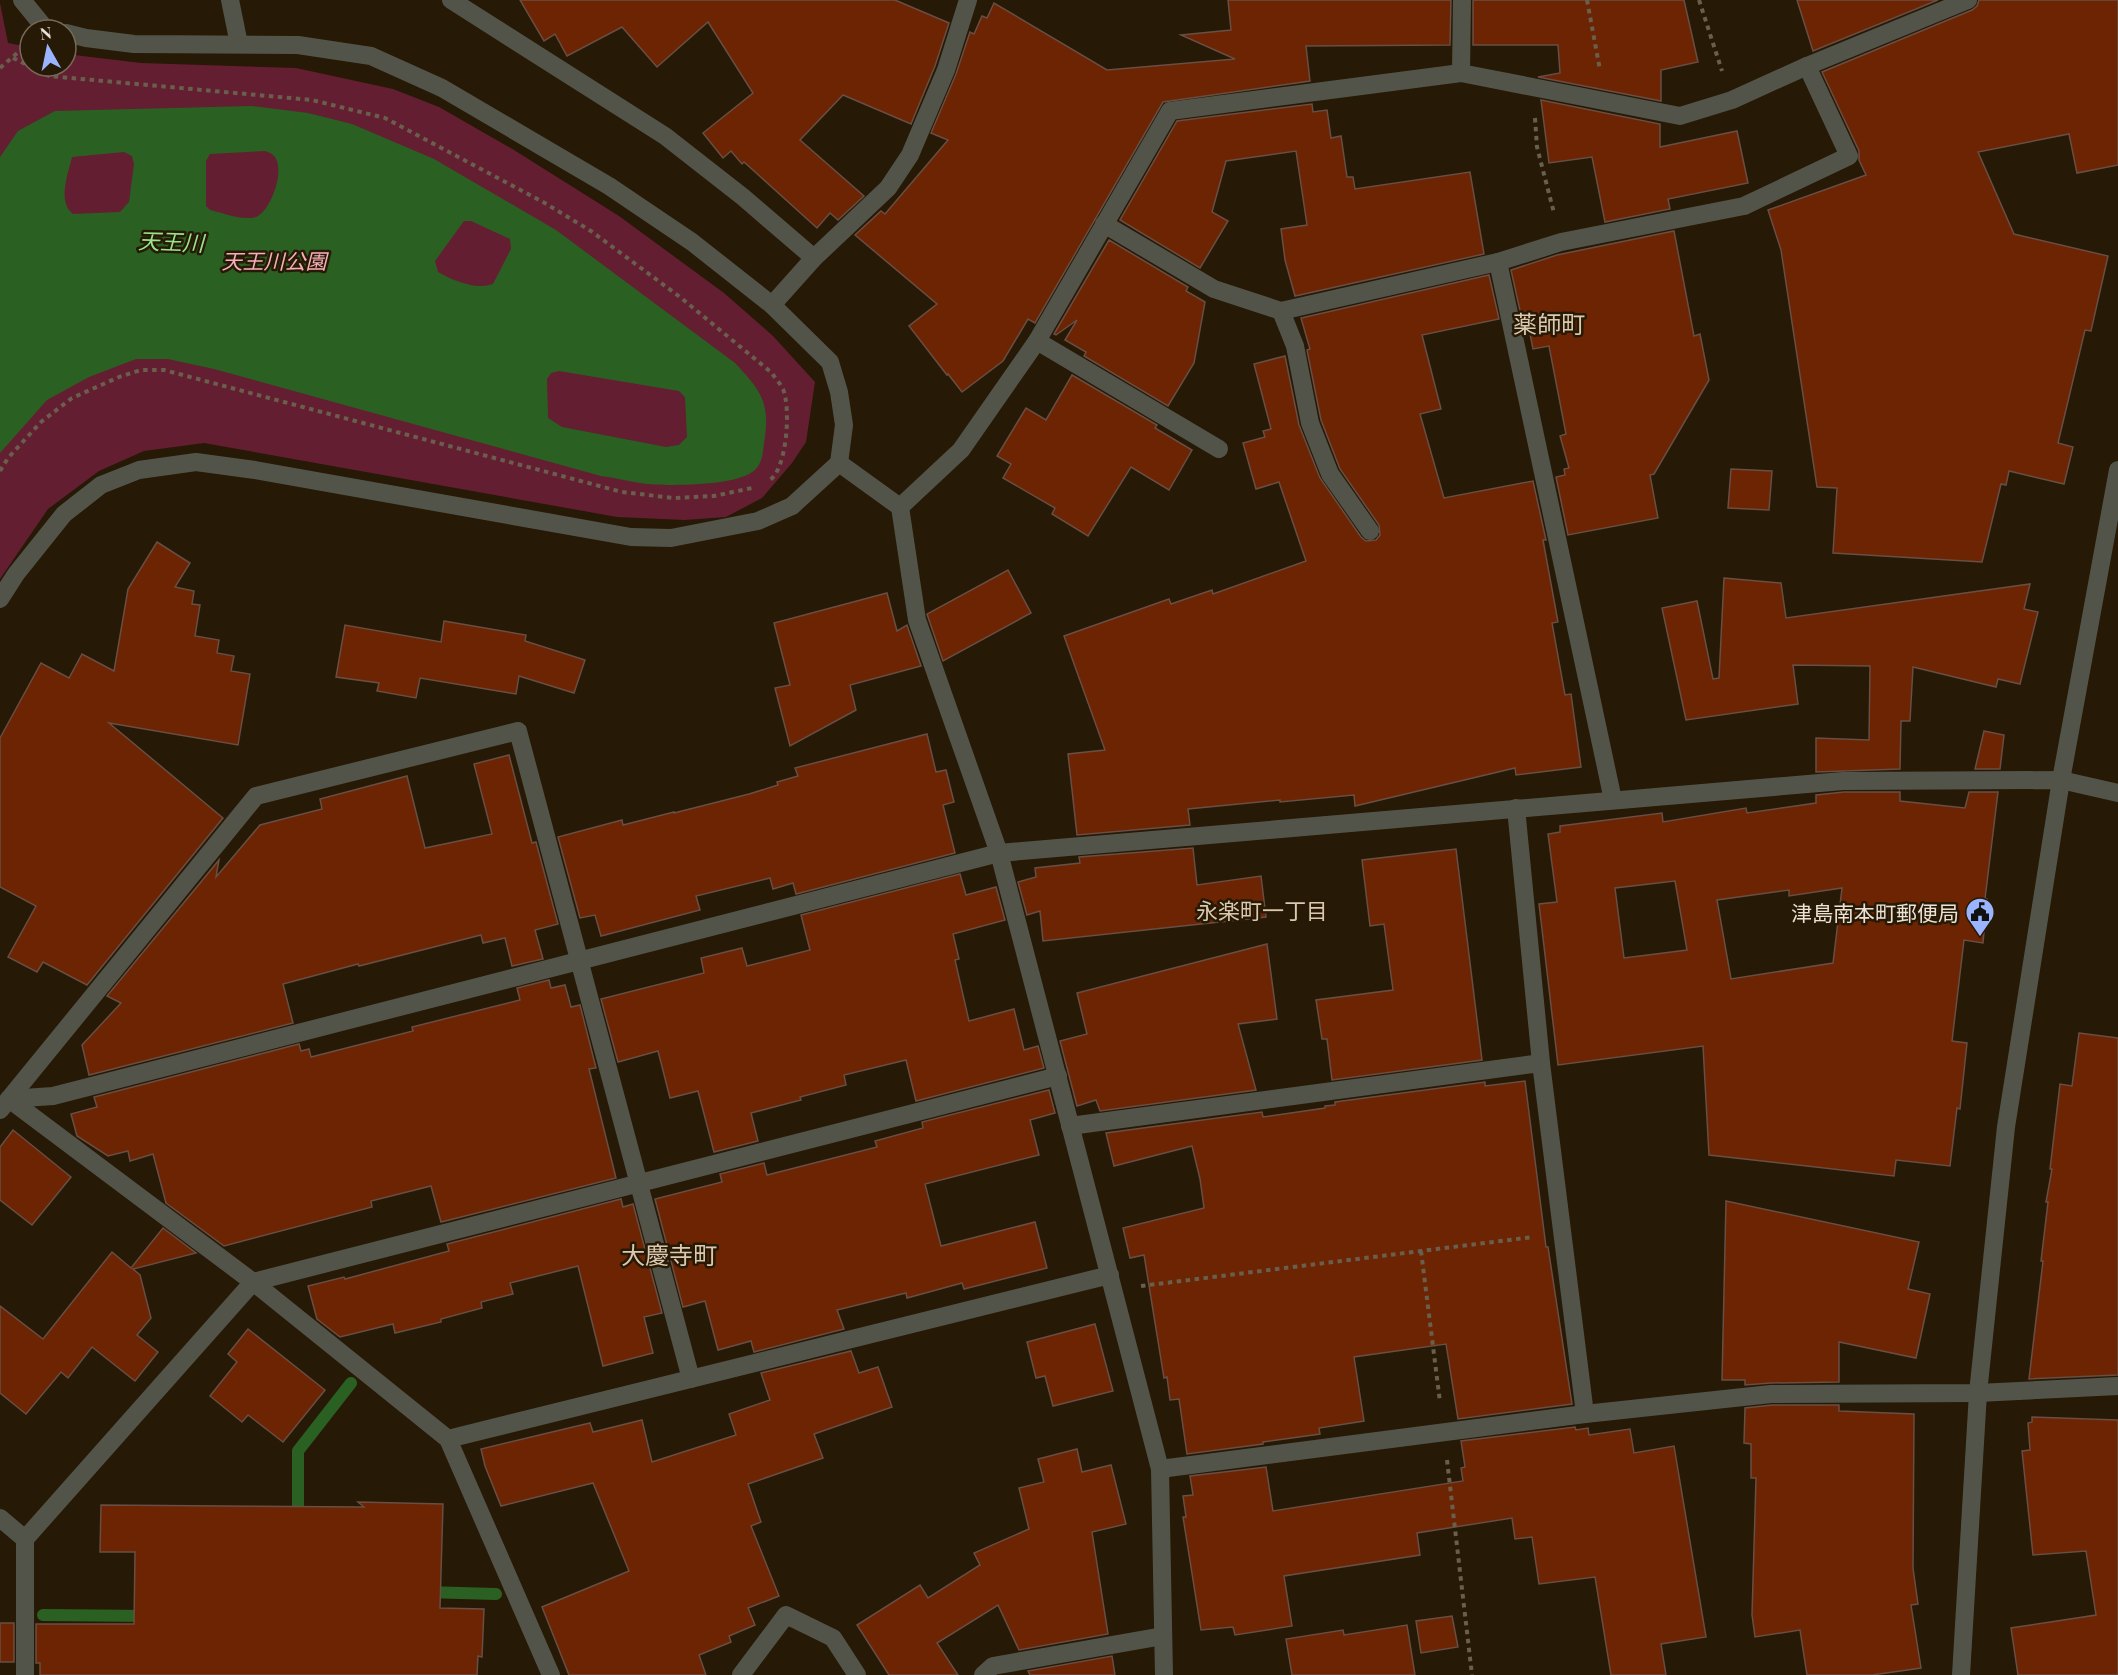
<svg xmlns="http://www.w3.org/2000/svg" width="2118" height="1675" viewBox="0 0 2118 1675" font-family="'Playfair Display','Noto Sans JP',serif">
<style>
.green{fill:#641e31}
.water{fill:#2a6122;fill-rule:evenodd}
.lines{fill:none;stroke-linecap:round;stroke-linejoin:round}
.stream{stroke:#2a6122;stroke-width:12}
.building{fill:#6d2402;stroke:#684e44;stroke-width:1.5;fill-rule:evenodd}
.path{stroke:#6a5e4d;stroke-width:4;stroke-dasharray:4.5 4.5;stroke-linecap:butt}
.minor{stroke:#535449;stroke-width:18}
.labels{text-anchor:middle;dominant-baseline:central;stroke-width:5;stroke-linejoin:round;paint-order:stroke}
.park-label{font-size:21px;font-style:italic;fill:#f6afbb;stroke:#261905}
.poi-label{font-size:21px;fill:#ebe1d5;stroke:#261905;text-anchor:end}
.water-label{font-size:22px;font-style:italic;fill:#97e48b;stroke:#261905}
.neighbourhood-label{font-size:22px;fill:#dac8af;stroke:#261905}
.quarter-label{font-size:24px;fill:#dac8af;stroke:#261905}
</style>
<rect width="100%" height="100%" fill="#261905"/>
<polygon class="green" points="0,3 8,43 30,47 30,66 66,66 66,54 141,63 296,68 393,89 439,107 514,150 619,216 724,293 773,336 815,382 806,442 792,463 762,498 726,517 685,520 617,517 204,443 144,451 99,471 48,509 0,579"/>
<path class="water" d="M252,106L308,113L352,124L434,159L556,230L735,363C758,388 770,400 765,436C763,447 764,461 755,470C738,486 670,486 647,484C632,482 616,478 601,476L214,369L168,359H136L89,377L47,400L0,453V157L18,131L55,111ZM265,151C266,151 273,154 273,155C287,167 271,211 256,217C243,221 223,213 210,210L206,206V161L210,154ZM124,152L132,156L134,164L129,202L120,212L73,214C57,202 68,174 72,157ZM464,221H471L510,239L511,249L493,284C476,290 453,281 438,272L435,261ZM559,371L679,391L685,397L687,437L679,445L666,447L562,427L548,418L547,379L551,373Z"/>
<g class="lines">
<g class="stream">
<polyline points="298,1522 298,1451 351,1383"/>
<polyline points="425,1592 496,1594"/>
<polyline points="43,1615 150,1616"/>
</g>
</g>
<g class="building">
<polygon points="520,0 895,0 949,23 935,66 911,124 843,95 800,140 864,196 838,220 830,213 817,228 744,162 742,164 731,151 723,158 703,133 753,93 708,22 657,67 622,27 567,56 555,34 544,41"/>
<polygon points="1228,0 1451,0 1450,45 1306,46 1310,81 1163,102 1035,323 1028,319 1003,361 962,392 948,374 947,375 909,326 937,304 855,235 881,211 885,214 948,140 931,133 956,74 970,32 974,34 982,16 987,18 994,3 1107,70 1235,59 1181,35 1231,30"/>
<polygon points="1473,0 1684,0 1698,62 1661,70 1661,101 1538,77 1560,73 1558,45 1473,45"/>
<polygon points="1797,0 1938,0 1813,51"/>
<polygon points="1979,0 2118,0 2118,165 2077,173 2069,134 1978,152 2014,234 2108,256 2091,331 2085,330 2058,443 2073,447 2064,484 2009,471 2006,485 2001,484 1982,562 1833,553 1837,488 1817,487 1781,250 1768,210 1866,175 1859,160 1859,151 1822,72 1972,10 1977,6"/>
<polygon points="1541,100 1660,124 1660,147 1737,131 1748,183 1668,199 1670,209 1605,222 1592,157 1549,163"/>
<polygon points="1312,104 1313,112 1327,110 1331,138 1341,136 1347,177 1353,177 1355,189 1470,172 1484,254 1295,296 1285,260 1281,229 1307,225 1296,151 1226,161 1212,212 1228,221 1200,268 1120,220 1177,121"/>
<polygon points="1674,231 1694,336 1700,334 1709,380 1654,474 1650,475 1658,518 1568,535 1556,477 1565,475 1564,469 1569,468 1560,436 1566,434 1549,346 1533,349 1526,314 1521,315 1511,270 1557,255"/>
<polygon points="1109,240 1188,287 1186,291 1205,302 1194,363 1168,406 1084,356 1086,352 1065,340 1077,320 1056,335 1054,334"/>
<polygon points="1489,275 1499,319 1422,335 1441,409 1420,414 1444,498 1533,481 1546,540 1543,540 1558,622 1552,623 1565,695 1571,694 1581,767 1516,775 1515,768 1355,806 1354,795 1280,802 1280,800 1188,809 1190,825 1077,835 1068,754 1105,750 1064,636 1169,599 1171,604 1212,590 1213,594 1306,561 1279,482 1256,489 1243,443 1265,437 1263,431 1271,429 1254,364 1285,356 1299,425 1320,478 1361,537 1366,541 1376,540 1380,535 1379,525 1340,469 1321,420 1307,350 1310,349 1301,318"/>
<polygon points="1072,375 1157,425 1155,428 1192,450 1169,490 1131,467 1088,536 1052,514 1055,508 1003,478 1011,464 997,456 1026,408 1046,420"/>
<polygon points="1731,469 1772,471 1769,510 1728,508"/>
<polygon points="157,542 190,563 175,587 194,591 192,604 200,605 195,636 219,640 217,653 234,656 231,671 250,674 238,745 109,723 223,818 87,985 43,962 37,972 8,957 36,906 0,887 0,738 41,663 69,678 82,654 114,671 128,589"/>
<polygon points="1008,570 1031,613 943,661 927,614"/>
<polygon points="1724,578 1781,583 1786,618 2030,584 2024,609 2038,612 2020,684 1998,679 1996,687 1913,667 1910,721 1901,721 1900,769 1816,772 1816,738 1869,740 1870,666 1793,665 1798,704 1686,720 1662,608 1697,601 1713,679 1719,678"/>
<polygon points="887,593 897,631 907,625 921,666 850,685 856,710 790,746 775,688 790,685 774,623"/>
<polygon points="444,621 526,635 525,641 585,660 574,693 519,676 516,694 420,678 416,698 377,691 379,683 336,677 345,625 441,642"/>
<polygon points="1984,731 2004,735 2000,769 1975,769"/>
<polygon points="927,734 936,772 946,770 954,802 943,805 955,853 796,894 793,883 773,889 770,878 696,896 700,910 601,936 595,915 580,918 558,837 622,820 623,825 674,812 674,813 749,794 778,785 777,782 798,776 795,768"/>
<polygon points="509,755 532,843 536,842 558,924 535,930 543,959 512,966 505,938 483,943 481,935 359,966 358,964 283,984 293,1023 89,1075 82,1045 121,1003 107,996 219,860 216,877 260,825 322,809 320,799 407,776 425,848 492,834 474,764"/>
<path d="M1844,792H1900V801L1965,808L1969,792H1998L1985,899H1987L1983,943L1964,940L1952,1041L1967,1043L1960,1109L1957,1108L1950,1166L1896,1160L1894,1176L1709,1155L1703,1046L1558,1065L1539,904L1557,902L1548,834L1560,832V826L1662,813L1663,822L1746,808L1747,813L1816,803V795ZM1675,881L1687,950L1624,958L1615,888ZM1842,888L1833,963L1731,979L1717,900L1789,890V896Z"/>
<polygon points="1193,848 1197,885 1261,876 1266,917 1043,941 1040,911 1027,915 1018,882 1036,877 1035,868 1080,863 1079,857"/>
<polygon points="1456,849 1482,1060 1332,1080 1327,1039 1322,1039 1316,1000 1393,990 1384,924 1370,926 1362,860"/>
<polygon points="960,874 966,895 996,887 1005,920 953,934 959,959 955,960 969,1021 1014,1009 1024,1050 1038,1046 1044,1068 916,1101 906,1060 844,1075 846,1085 800,1097 801,1100 751,1113 758,1141 714,1152 698,1091 670,1098 658,1051 618,1062 601,999 704,973 701,958 742,948 747,966 810,950 801,915"/>
<polygon points="1267,944 1277,1019 1238,1024 1256,1090 1100,1111 1096,1100 1077,1106 1060,1041 1087,1034 1077,993"/>
<polygon points="549,980 551,988 565,985 571,1007 580,1005 596,1068 589,1069 616,1178 441,1222 431,1186 371,1201 372,1207 224,1246 166,1203 153,1154 130,1161 128,1151 108,1156 77,1136 71,1114 97,1107 94,1097 299,1044 301,1051 309,1049 311,1057 413,1031 412,1027 520,1000 517,988"/>
<polygon points="2079,1033 2118,1038 2118,1375 2029,1379 2043,1261 2041,1261 2048,1202 2046,1202 2052,1169 2050,1169 2060,1084 2072,1086"/>
<polygon points="1525,1081 1546,1247 1548,1247 1572,1404 1458,1419 1446,1344 1354,1357 1364,1421 1319,1428 1320,1434 1263,1442 1263,1444 1187,1454 1179,1399 1170,1400 1167,1377 1164,1378 1144,1255 1130,1258 1123,1228 1204,1208 1200,1179 1192,1146 1114,1166 1106,1133 1262,1112 1263,1117 1325,1108 1325,1106 1335,1105 1335,1102 1485,1082 1485,1086"/>
<polygon points="1049,1090 1055,1113 1030,1120 1039,1155 925,1184 941,1246 1035,1222 1047,1268 964,1289 962,1283 907,1298 906,1293 837,1310 844,1329 754,1352 751,1341 718,1350 705,1301 683,1307 655,1199 722,1182 720,1174 764,1163 767,1175 877,1147 875,1141 923,1128 922,1122"/>
<polygon points="13,1130 71,1177 32,1225 0,1200 0,1147"/>
<polygon points="621,1199 623,1207 633,1204 662,1313 644,1317 653,1353 603,1366 578,1266 510,1283 513,1294 481,1302 482,1308 441,1319 441,1322 395,1333 393,1324 340,1337 317,1319 308,1286 344,1277 345,1279 449,1251 447,1244"/>
<polygon points="1726,1201 1919,1242 1908,1289 1930,1294 1916,1358 1839,1342 1839,1382 1771,1383 1745,1385 1745,1380 1722,1380"/>
<polygon points="163,1228 196,1253 133,1269 140,1275 151,1318 137,1335 158,1352 135,1381 92,1347 68,1378 61,1372 26,1414 0,1393 0,1306 43,1339 112,1252 131,1268"/>
<polygon points="1095,1324 1113,1391 1053,1406 1045,1376 1036,1378 1027,1342"/>
<polygon points="248,1329 325,1390 283,1442 248,1415 242,1422 210,1396 237,1362 228,1354"/>
<polygon points="851,1351 859,1373 878,1367 892,1407 814,1434 823,1458 748,1484 761,1522 751,1526 779,1596 748,1608 755,1625 729,1636 731,1642 699,1655 706,1675 569,1675 542,1607 629,1571 593,1483 501,1506 485,1466 481,1449 590,1423 593,1432 642,1420 652,1462 736,1435 729,1414 770,1400 761,1373"/>
<polygon points="1772,1405 1839,1405 1839,1411 1914,1414 1913,1568 1918,1604 1911,1605 1921,1668 1872,1675 1807,1675 1800,1630 1755,1637 1752,1615 1756,1478 1751,1478 1751,1444 1744,1443 1745,1408"/>
<polygon points="2032,1417 2118,1420 2118,1675 2018,1675 2011,1628 2096,1615 2086,1551 2033,1555 2022,1451 2030,1450 2028,1423 2032,1422"/>
<polygon points="1575,1427 1576,1430 1588,1428 1589,1435 1630,1429 1634,1453 1674,1446 1706,1637 1661,1644 1666,1675 1611,1675 1595,1577 1539,1584 1532,1537 1515,1539 1512,1518 1417,1533 1420,1555 1284,1576 1292,1626 1235,1635 1233,1627 1201,1630 1183,1517 1186,1517 1183,1496 1193,1495 1190,1476 1266,1467 1273,1511 1463,1481 1461,1468 1465,1467 1461,1441"/>
<polygon points="1077,1449 1082,1472 1111,1465 1126,1524 1092,1532 1108,1634 1019,1650 998,1605 937,1643 958,1675 889,1675 857,1625 920,1585 928,1598 980,1565 974,1553 1029,1529 1019,1488 1044,1482 1038,1459"/>
<polygon points="358,1502 443,1504 440,1608 484,1609 482,1657 478,1656 477,1675 40,1675 40,1663 36,1663 36,1624 134,1624 135,1552 100,1552 101,1505 364,1507"/>
<polygon points="1452,1616 1458,1647 1421,1653 1416,1621"/>
<rect x="0" y="1623" width="14" height="39"/>
<polygon points="1407,1625 1415,1675 1292,1675 1286,1639 1343,1630 1344,1635"/>
<polygon points="1112,1656 1115,1675 1030,1675 1028,1671"/>
</g>
<g class="lines">
<g class="path">
<polyline points="1587,0 1600,70"/>
<polyline points="1699,0 1722,71"/>
<path d="M13,58L49,76L312,100L385,118L543,202L591,231L680,297L772,373C775,378 780,383 783,389C791,408 787,468 770,480"/>
<polyline points="0,68 23,48"/>
<polyline points="1535,118 1537,147 1554,213"/>
<polyline points="0,471 8,458 41,422 72,398 119,377 141,370 164,370 622,492 674,498 714,496 752,488"/>
<polyline points="1421,1251 1440,1402"/>
<polyline points="1141,1286 1533,1237"/>
<polyline points="1447,1460 1472,1675"/>
</g>
<g class="minor">
<polyline points="22,0 44,27 56,30"/>
<polyline points="230,0 239,44"/>
<polyline points="451,0 665,136 743,197 814,258"/>
<polyline points="1461,73 1462,0"/>
<polyline points="1104,224 1214,289 1281,311 1498,262 1561,242 1744,206 1849,156 1807,66"/>
<polyline points="1498,262 1613,800"/>
<polyline points="772,305 814,258 888,188 910,155 946,70 968,0"/>
<polyline points="1281,311 1295,346 1310,423 1330,474 1370,531"/>
<polyline points="1037,341 1219,449"/>
<polyline points="839,463 900,507 917,620 999,853 1160,1469 1164,1675"/>
<polyline points="900,507 961,450 1037,341 1170,111 1461,73 1680,116 1732,100 1807,66 1968,0"/>
<polyline points="0,599 16,574 64,514 101,485 139,470 196,462 255,470 631,537 671,538 758,521 792,506 839,463 844,425 839,392 830,362 772,305 692,242 609,186 442,88 371,56 298,45 134,44 86,38 66,33"/>
<polyline points="1516,808 1541,1063 1585,1414"/>
<polyline points="9,1099 53,1096 999,853 1843,781 2061,780 2118,793"/>
<polyline points="9,1099 253,1282 448,1439 551,1675"/>
<polyline points="0,1110 256,796 518,731 691,1379"/>
<polyline points="1070,1126 1541,1063"/>
<polyline points="448,1439 1110,1275"/>
<polyline points="1160,1469 1585,1414 1771,1394 1978,1393 2118,1386"/>
<polyline points="0,1518 25,1539 25,1675"/>
<polyline points="25,1539 253,1282 1058,1076"/>
<polyline points="741,1675 786,1615 833,1638 857,1675"/>
<polyline points="983,1675 993,1666 1163,1636"/>
<polyline points="1961,1675 1978,1393 2006,1127 2061,780 2118,470"/>
</g>
</g>
<defs>
<g id="civic-pin" transform="scale(1.5)"><path d="M0 17L-7.5 6A9.5 9.5 0 1 1 7.5 6Z" fill="#9ab5fd" stroke="#261905"/><path d="M-.6-6.5H3V-4.5H.6V-3L4-1V1h2V6H-6V1h2V-1L-.6-3ZM-1.2 2.5V6h2.4V2.5Z" fill="#111"/></g>
</defs>
<g fill-rule="evenodd">
<use href="#civic-pin" x="1980" y="912"/>
</g>
<g class="labels">
<g class="park-label">
<text x="274" y="260">天王川公園</text>
</g>
<g class="poi-label">
<text x="1959" y="912">津島南本町郵便局</text>
</g>
<g class="water-label">
<text transform="translate(171 241) rotate(2)">天王川</text>
</g>
<g class="neighbourhood-label">
<text x="1262" y="910">永楽町一丁目</text>
</g>
<g class="quarter-label">
<text x="1549" y="323">薬師町</text>
<text x="669" y="1254">大慶寺町</text>
</g>
</g>
<g transform="translate(48 48) rotate(351)"><circle r="28" fill="#261905" stroke="#756958" stroke-width="1.5"/>
<path d="M0-4.5L10 22L0 15L-10 22Z" fill="#9ab5fd"/>
<text y="-9" font-size="16" font-weight="bold" text-anchor="middle" fill="#ebe1d5">N</text>
</g>
</svg>
